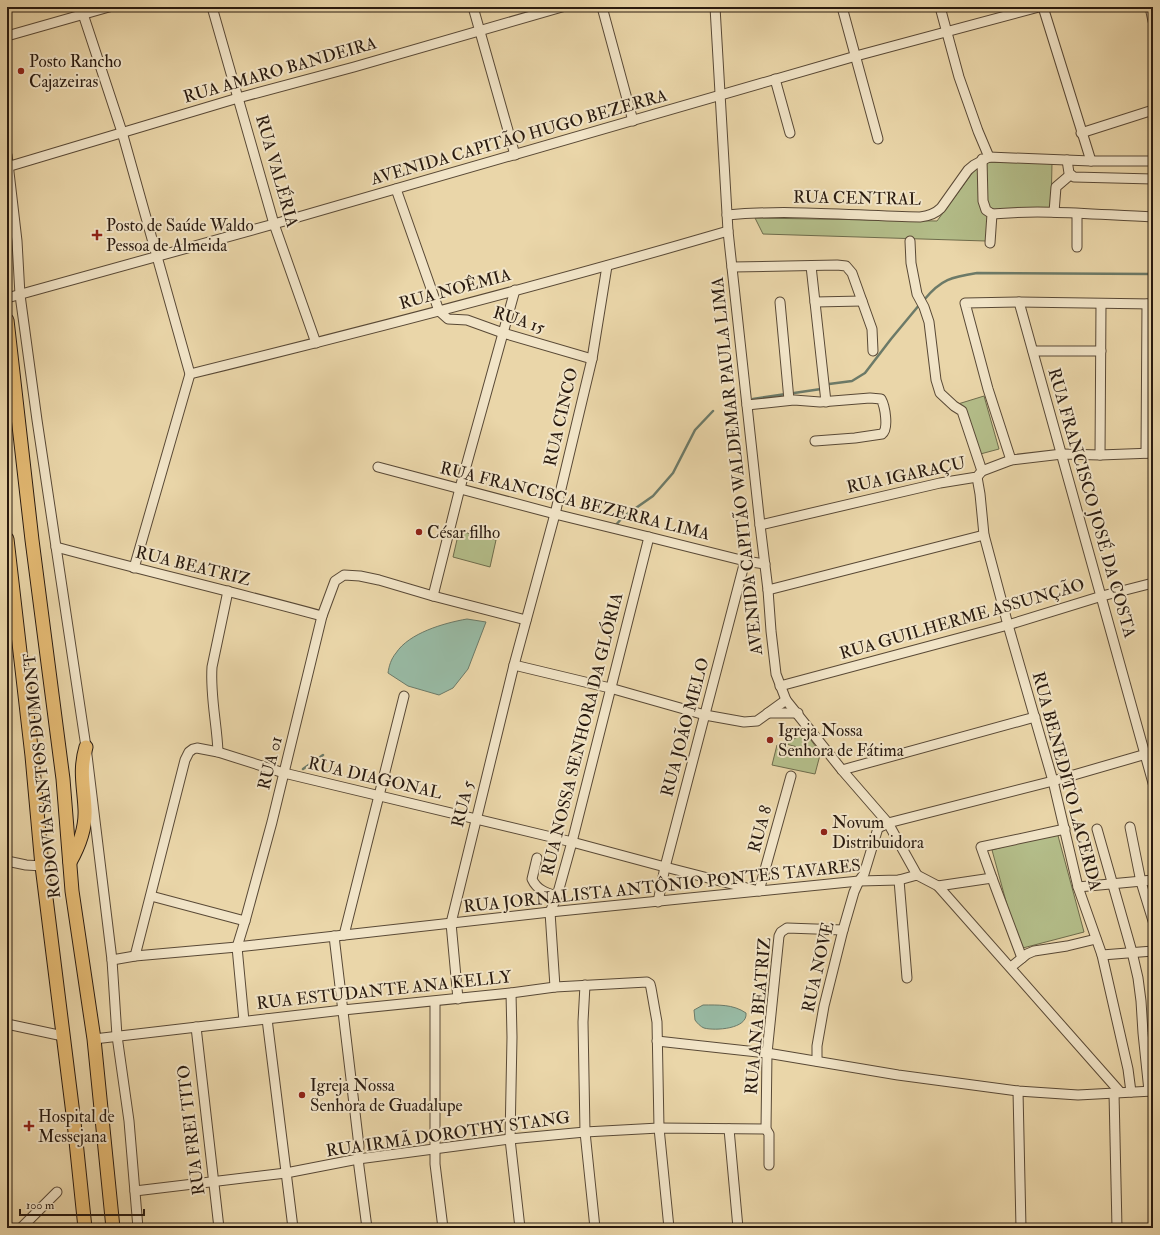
<svg xmlns="http://www.w3.org/2000/svg" width="1160" height="1235" viewBox="0 0 1160 1235" font-family="'IM FELL Double Pica',serif">
<style>
.green{fill:#b4be8a;stroke:#6e6c4c}
.water{fill:#98baa4;stroke:#6c7a68}
.lines{fill:none;stroke-linecap:round;stroke-linejoin:round}
.stream{stroke:#6c7a68;stroke-width:2.5}
.minor-casing{stroke:#594936;stroke-width:11}
.highway-casing{stroke:#291a0f;stroke-width:15}
.minor{stroke:#f1e4c7;stroke-width:9}
.highway{stroke:#e5bb74;stroke-width:13}
.poi-dot{fill:#8f2418;stroke:#f1e4c7;stroke-width:1.5}
.labels{text-anchor:middle;dominant-baseline:central;stroke-width:4;stroke-linejoin:round;paint-order:stroke}
.poi-label{font-size:17px;fill:#291a0f;stroke:#f1e4c7;text-anchor:start}
.street-label{font-size:17px;fill:#291a0f;stroke:#f1e4c7}
</style>
<rect width="100%" height="100%" fill="#ead6a9"/>
<filter id="stains"><feTurbulence type="fractalNoise" baseFrequency=".005" numOctaves="4"/><feColorMatrix values="0 0 0 0 .2 0 0 0 0 .09 0 0 0 0 .02 0 0 0 .5 -.17"/></filter>
<radialGradient id="worn" r=".72"><stop offset=".6" stop-color="#630" stop-opacity="0"/><stop offset="1" stop-color="#630" stop-opacity=".3"/></radialGradient>
<g class="green">
<polygon points="989,162 1052,163 1051,210 989,210 986,241 763,234 755,218 937,221 976,168"/>
<polygon points="984,396 999,449 973,456 958,404"/>
<polygon points="459,531 496,540 490,567 453,557"/>
<polygon points="805,732 816,747 817,752 786,744"/>
<polygon points="777,745 820,755 815,774 772,765"/>
<polygon points="1057,832 1084,932 1019,949 992,850"/>
</g>
<g class="water">
<path d="M467,619L486,622L468,669L453,688L439,695L408,686L388,673C389,666 391,659 396,653C409,633 444,623 467,619Z"/>
<path d="M703,1005C718,1005 733,1004 746,1013C748,1029 715,1031 704,1028C701,1027 697,1023 695,1020L694,1010Z"/>
</g>
<g class="lines">
<g class="stream">
<path d="M924,300C941,279 952,277 977,273L1153,274"/>
<polyline points="829,384 852,381 865,373 891,339 920,304"/>
<polyline points="794,393 821,389"/>
<polyline points="753,399 786,394"/>
<polyline points="614,527 623,517 653,496 673,473 695,430 713,411"/>
<polyline points="303,769 323,755"/>
</g>
<g class="minor-casing">
<g id="minor">
<polyline points="212,7 274,224 316,343"/>
<polyline points="473,7 515,155"/>
<polyline points="602,7 633,121"/>
<polyline points="715,7 728,231 760,525 768,590 771,631 776,674 786,700 842,770 888,823 917,875"/>
<polyline points="842,7 878,139"/>
<polyline points="940,7 959,77 978,131 989,157"/>
<polyline points="1043,7 1091,161"/>
<polyline points="1150,7 1153,21"/>
<polyline points="83,14 122,132 190,374 134,568"/>
<polyline points="7,36 109,7"/>
<polyline points="775,79 790,133"/>
<polyline points="1081,133 1153,110"/>
<polyline points="7,155 17,241 20,295 37,420 86,747 112,960 117,1036 129,1121 138,1228"/>
<polyline points="982,159 983,201 986,210 992,214 990,243"/>
<polyline points="1067,160 1069,173 1074,177 1153,179"/>
<polyline points="7,167 238,98 354,67 562,7"/>
<polyline points="396,189 439,311 448,319 467,320 503,333 592,359"/>
<polyline points="1054,212 1056,187 1070,175"/>
<path d="M992,214C1045,209 1100,215 1153,217"/>
<path d="M727,215C791,209 856,216 920,217C929,216 935,214 941,208L968,170L974,165L989,157L1091,161H1153"/>
<polyline points="910,241 911,263 917,294 924,307 929,322 936,380 940,393 954,406 962,411 982,471"/>
<polyline points="1077,247 1077,214"/>
<polyline points="811,266 826,402"/>
<polyline points="732,267 837,265 846,266 852,273 872,329 873,351"/>
<polyline points="7,298 274,224 856,56 1039,7"/>
<polyline points="780,302 789,400"/>
<polyline points="815,302 862,301"/>
<polyline points="1019,302 1153,783"/>
<polyline points="1033,351 1101,351"/>
<path d="M190,374C370,330 550,283 728,231"/>
<path d="M747,405L794,400L820,402L870,398L881,399C885,406 889,429 882,434L855,438L815,441"/>
<polyline points="1146,453 1147,304"/>
<polyline points="1100,455 1101,304"/>
<polyline points="1011,460 988,389 965,303 1019,302 1153,304"/>
<polyline points="378,467 555,514 649,537 745,561 765,564"/>
<polyline points="977,477 980,494 984,535 1008,625 1053,781 1078,887 1102,955 1128,1069 1131,1092"/>
<polyline points="760,525 940,483 977,477 982,471 1011,460 1062,454 1100,455 1153,453"/>
<path d="M56,547C145,571 234,592 322,616"/>
<polyline points="768,590 984,535"/>
<polyline points="433,596 460,488 515,290"/>
<polyline points="514,665 610,688 705,715 744,722 757,721 786,700"/>
<polyline points="780,686 1008,625 1102,596 1153,583"/>
<polyline points="768,713 798,713"/>
<path d="M218,752C217,724 210,696 212,667L228,591"/>
<polyline points="842,770 1035,717"/>
<polyline points="1130,827 1141,882 1153,921"/>
<polyline points="1097,829 1132,952 1138,978 1141,1001 1143,1033 1149,1091"/>
<path d="M537,858L532,879C537,890 546,893 557,896"/>
<polyline points="7,861 26,865 42,866"/>
<polyline points="899,880 907,978"/>
<polyline points="938,886 992,878"/>
<polyline points="1078,887 1153,880"/>
<polyline points="151,896 245,921"/>
<polyline points="658,902 665,867 745,561"/>
<polyline points="344,935 404,696"/>
<polyline points="334,936 359,1146 358,1159 367,1228"/>
<polyline points="1102,955 1153,951"/>
<polyline points="135,956 185,760 189,752 193,749 197,748 218,752 284,773 572,842 665,867 759,891 791,776"/>
<polyline points="1022,958 992,878 981,847 1065,829"/>
<polyline points="112,960 135,956 237,947 550,912 859,881 899,880 917,875 938,886 1120,1092"/>
<polyline points="1011,967 1027,954 1034,951 1067,946 1096,939"/>
<polyline points="585,985 583,1022 585,1132 595,1228"/>
<polyline points="555,987 550,912 557,896 572,842 649,537"/>
<polyline points="511,993 512,1037 510,1139 520,1228"/>
<polyline points="458,999 451,923 514,665 555,514 592,359 607,266"/>
<polyline points="435,1002 435,1164 443,1228"/>
<polyline points="267,1019 293,1228"/>
<polyline points="244,1021 237,947 245,921 272,822 322,616 335,581 344,575 360,576 379,580 433,596 526,620"/>
<polyline points="7,1024 63,1036"/>
<polyline points="196,1027 219,1228"/>
<polyline points="94,1039 343,1010 511,993 555,987 647,982 650,984 651,988 657,1022 659,1128 669,1228"/>
<polyline points="657,1041 767,1053 898,1075 1018,1091 1078,1095 1153,1091"/>
<polyline points="817,1061 817,1046 824,1006 843,930 854,892 859,881 864,874 878,828 888,823 1053,781 1153,752"/>
<polyline points="1018,1091 1021,1228"/>
<polyline points="1114,1093 1117,1228"/>
<polyline points="729,1129 738,1228"/>
<polyline points="769,1165 769,1134 766,1129 767,1053 779,936 781,932 787,928 843,930"/>
<polyline points="135,1191 286,1173 358,1159 510,1139 585,1132 659,1128 766,1129"/>
<polyline points="21,1228 57,1192"/>
</g>
</g>
<g class="highway-casing">
<g id="highway">
<polyline points="7,320 32,540 63,779 72,891 94,1039 113,1228"/>
<polyline points="7,539 32,756 42,866 74,1122 85,1228"/>
<path d="M70,862C79,846 86,827 85,809C84,787 79,770 86,747"/>
</g>
</g>
<use href="#minor" class="minor"/>
<use href="#highway" class="highway"/>
</g>
<g class="poi-dot">
<circle cx="21" cy="71" r="4"/>
<path d="M95 229h4v4h4v4h-4v4h-4v-4h-4v-4h4z"/>
<circle cx="419" cy="532" r="4"/>
<circle cx="770" cy="740" r="4"/>
<circle cx="824" cy="832" r="4"/>
<circle cx="302" cy="1095" r="4"/>
<path d="M27 1120h4v4h4v4h-4v4h-4v-4h-4v-4h4z"/>
</g>
<g class="labels">
<g class="poi-label">
<text x="29" y="61">Posto Rancho<tspan x="29" dy="20">Cajazeiras</tspan></text>
<text x="106" y="225">Posto de Saúde Waldo<tspan x="106" dy="20">Pessoa de Almeida</tspan></text>
<text x="427" y="532">César filho</text>
<text x="778" y="730">Igreja Nossa<tspan x="778" dy="20">Senhora de Fátima</tspan></text>
<text x="832" y="822">Novum<tspan x="832" dy="20">Distribuidora</tspan></text>
<text x="310" y="1085">Igreja Nossa<tspan x="310" dy="20">Senhora de Guadalupe</tspan></text>
<text x="38" y="1116">Hospital de<tspan x="38" dy="20">Messejana</tspan></text>
</g>
<g class="street-label">
<text transform="translate(280 70) rotate(-16)">RUA AMARO BANDEIRA</text>
<text transform="translate(519 137) rotate(-16)">AVENIDA CAPITÃO HUGO BEZERRA</text>
<text transform="translate(277 171) rotate(74)">RUA VALÉRIA</text>
<text transform="translate(857 198) rotate(1)">RUA CENTRAL</text>
<text transform="translate(455 289) rotate(-15)">RUA NOÊMIA</text>
<text transform="translate(519 320) rotate(18)">RUA 15</text>
<text transform="translate(561 417) rotate(-77)">RUA CINCO</text>
<text transform="translate(737 466) rotate(-96)">AVENIDA CAPITÃO WALDEMAR PAULA LIMA</text>
<text transform="translate(906 475) rotate(-12)">RUA IGARAÇU</text>
<text transform="translate(575 501) rotate(14)">RUA FRANCISCA BEZERRA LIMA</text>
<text transform="translate(1092 503) rotate(74)">RUA FRANCISCO JOSÉ DA COSTA</text>
<text transform="translate(193 566) rotate(14)">RUA BEATRIZ</text>
<text transform="translate(962 619) rotate(-16)">RUA GUILHERME ASSUNÇÃO</text>
<text transform="translate(685 727) rotate(-75)">RUA JOÃO MELO</text>
<text transform="translate(582 734) rotate(-76)">RUA NOSSA SENHORA DA GLÓRIA</text>
<text transform="translate(270 763) rotate(-76)">RUA 01</text>
<text transform="translate(42 776) rotate(-96)">RODOVIA SANTOS DUMONT</text>
<text transform="translate(375 778) rotate(13)">RUA DIAGONAL</text>
<text transform="translate(1067 781) rotate(75)">RUA BENEDITO LACERDA</text>
<text transform="translate(463 804) rotate(-76)">RUA 5</text>
<text transform="translate(760 829) rotate(-75)">RUA 8</text>
<text transform="translate(662 886) rotate(-6)">RUA JORNALISTA ANTÔNIO PONTES TAVARES</text>
<text transform="translate(818 967) rotate(-77)">RUA NOVE</text>
<text transform="translate(384 990) rotate(-6)">RUA ESTUDANTE ANA KELLY</text>
<text transform="translate(758 1016) rotate(-85)">RUA ANA BEATRIZ</text>
<text transform="translate(191 1130) rotate(-97)">RUA FREI TITO</text>
<text transform="translate(448 1134) rotate(-8)">RUA IRMÃ DOROTHY STANG</text>
</g>
</g>
<rect width="1160" height="1235" fill="none" stroke="#ead6a9" stroke-width="24"/>
<rect x="8" y="8" width="1144" height="1219" fill="none" stroke="#291a0f" stroke-width="2"/>
<rect x="12" y="12" width="1136" height="1211" fill="none" stroke="#291a0f"/>
<path d="M20 1209v6h124v-6" fill="none" stroke="#291a0f" stroke-width="2"/>
<text x="26" y="1209" font-size="12" fill="#291a0f" stroke="#f1e4c7" stroke-width="3" paint-order="stroke">100 m</text>
<rect width="100%" height="100%" filter="url(#stains)"/>
<rect width="100%" height="100%" fill="url(#worn)"/>
</svg>
